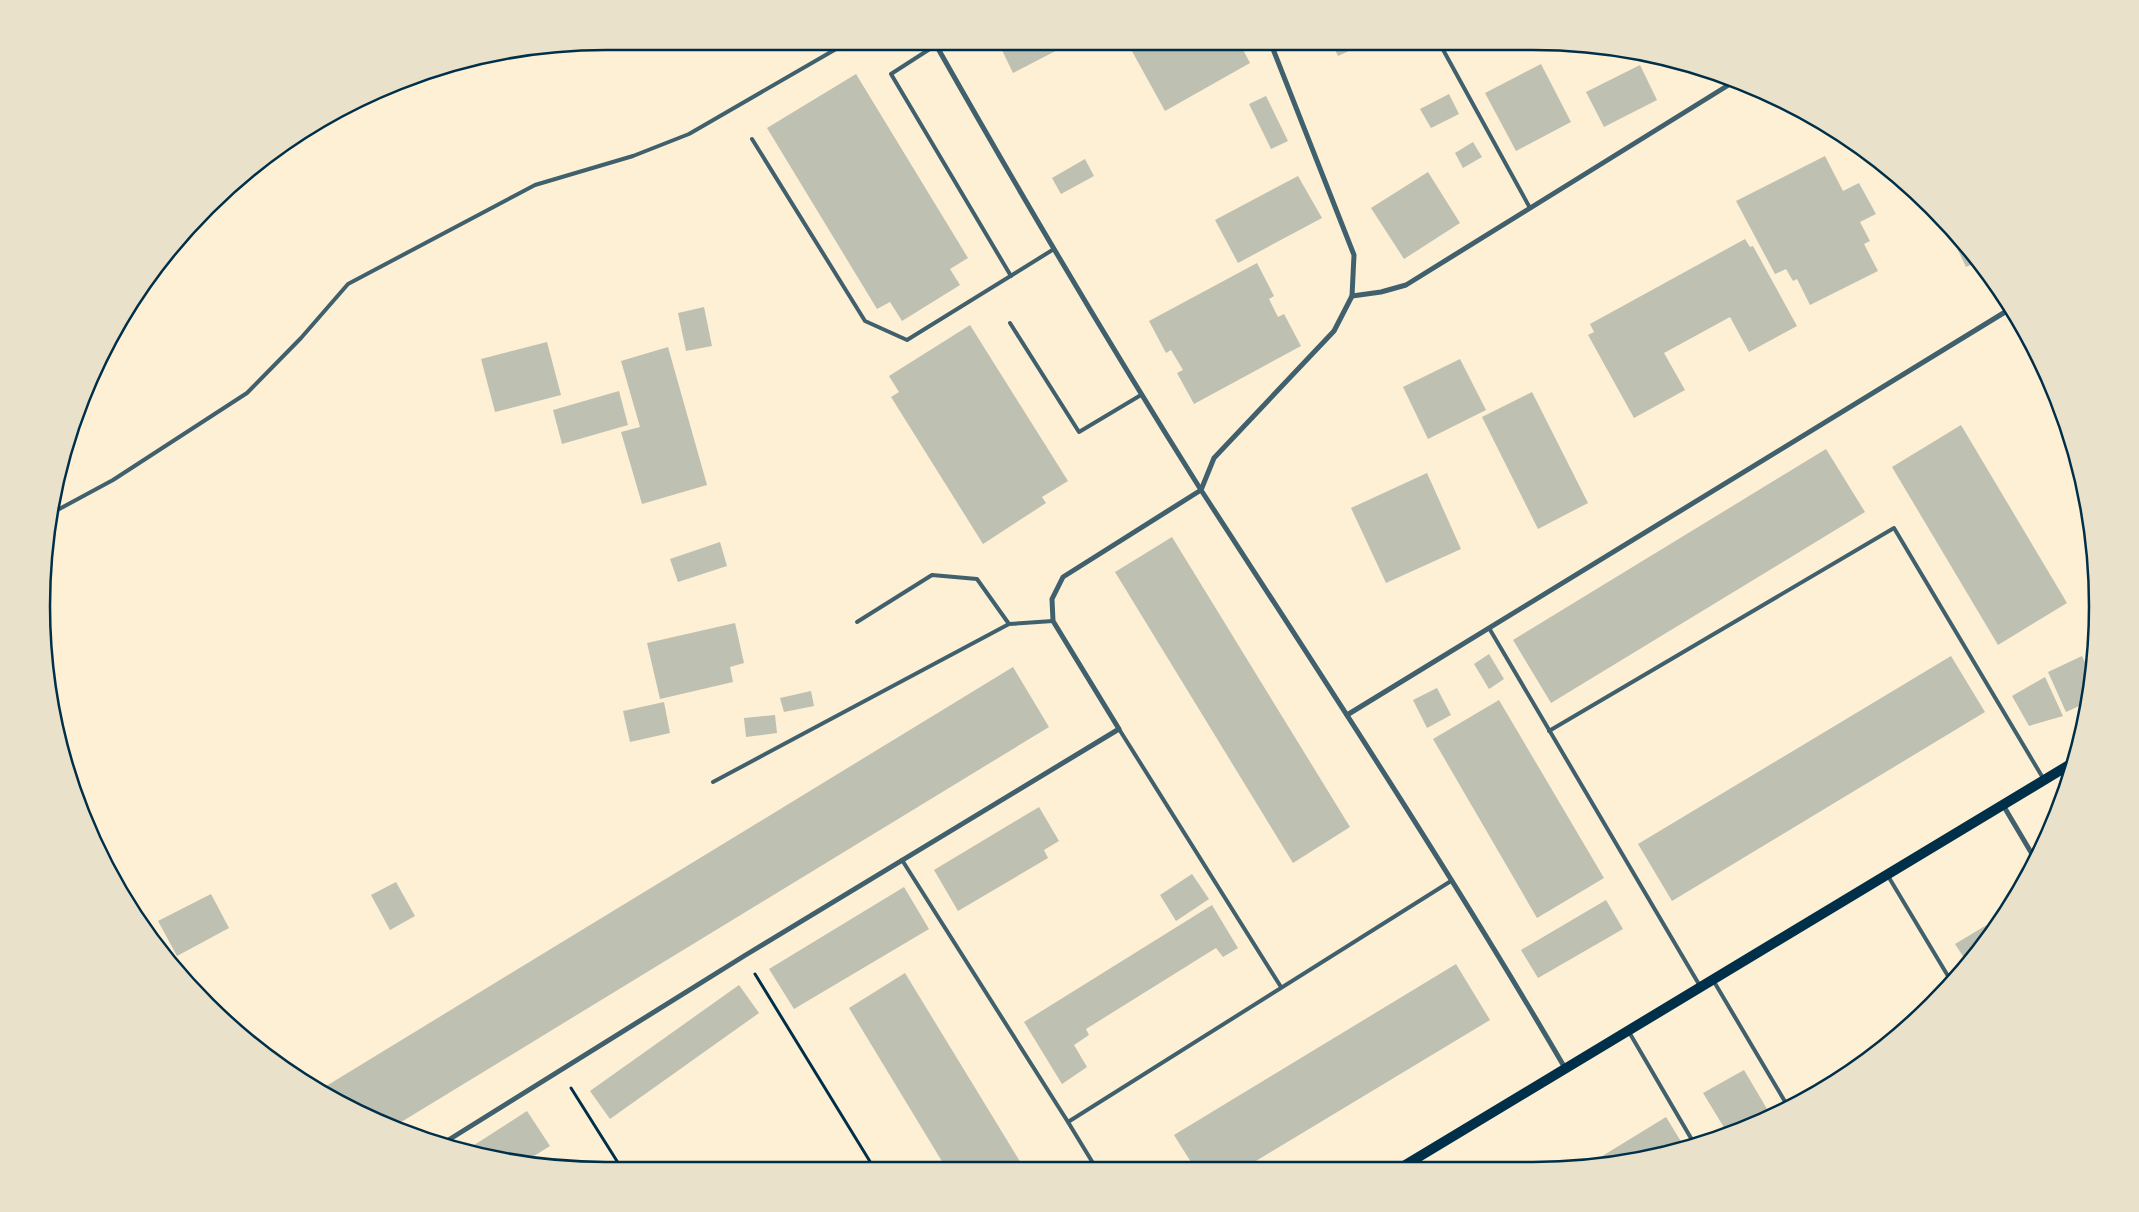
<svg xmlns="http://www.w3.org/2000/svg" width="2139" height="1212" viewBox="0 0 2139 1212" font-family="Cabin,sans-serif">
<style>
.building{fill:#bec0b2}
.lines{fill:none;stroke-linecap:round;stroke-linejoin:round}
.path{stroke:#003049;stroke-width:3}
.service{stroke:#3f606c;stroke-width:4}
.minor{stroke:#3f606c;stroke-width:5}
.secondary{stroke:#003049;stroke-width:10}
.rim{fill:none;stroke:#003049;stroke-width:2.5}
</style>
<rect width="100%" height="100%" fill="#fdf0d5"/>
<g class="building">
<polygon points="1332,43 1366,43 1338,56"/>
<polygon points="999,44 1069,44 1013,73"/>
<polygon points="1128,44 1240,44 1250,63 1165,111"/>
<polygon points="1541,64 1571,122 1516,151 1485,93"/>
<polygon points="1640,65 1657,100 1604,127 1586,92"/>
<polygon points="856,74 968,258 950,269 960,285 902,321 890,302 877,309 767,128"/>
<polygon points="1449,94 1459,114 1431,128 1420,109"/>
<polygon points="1266,96 1288,141 1271,149 1249,104"/>
<polygon points="1473,142 1482,157 1463,168 1455,153"/>
<polygon points="1825,156 1843,191 1859,183 1876,214 1860,222 1870,241 1864,244 1878,271 1810,305 1797,279 1793,281 1786,269 1775,274 1736,201"/>
<polygon points="1085,159 1094,176 1061,194 1052,178"/>
<polygon points="1428,172 1460,223 1404,259 1371,208"/>
<polygon points="1298,176 1322,218 1238,263 1215,220"/>
<polygon points="1946,225 1980,261 1966,267"/>
<polygon points="1745,239 1750,247 1753,246 1797,326 1749,352 1730,317 1664,353 1685,390 1634,418 1588,335 1594,332 1590,324"/>
<polygon points="1257,263 1274,296 1269,299 1278,317 1284,314 1301,346 1194,404 1177,373 1183,370 1171,350 1166,353 1149,321"/>
<polygon points="704,307 712,346 686,351 678,313"/>
<polygon points="970,325 1068,481 1042,497 1046,503 983,544 891,397 899,392 889,376"/>
<polygon points="547,342 561,395 495,412 481,359"/>
<polygon points="668,347 707,485 642,504 621,432 640,427 621,361"/>
<polygon points="1460,359 1486,410 1428,439 1403,387"/>
<polygon points="619,391 628,425 562,444 553,410"/>
<polygon points="1532,392 1588,503 1538,529 1482,417"/>
<polygon points="1961,425 2067,603 1998,645 1892,467"/>
<polygon points="1826,449 1865,512 1551,703 1513,640"/>
<polygon points="1427,473 1461,549 1386,583 1351,508"/>
<polygon points="1172,537 1350,827 1293,863 1115,572"/>
<polygon points="720,542 727,566 678,582 670,559"/>
<polygon points="735,623 744,663 730,667 733,682 660,699 647,643"/>
<polygon points="1489,654 1504,679 1489,689 1474,664"/>
<polygon points="1951,656 1985,712 1672,901 1638,844"/>
<polygon points="2082,656 2093,679 2088,702 2066,712 2048,672"/>
<polygon points="1013,667 1049,727 393,1127 318,1091"/>
<polygon points="2045,677 2063,716 2029,726 2012,696"/>
<polygon points="1437,688 1451,715 1427,728 1413,700"/>
<polygon points="811,691 814,706 784,712 780,698"/>
<polygon points="1499,700 1604,878 1537,918 1433,739"/>
<polygon points="664,702 670,733 630,742 623,711"/>
<polygon points="775,715 777,733 746,737 744,718"/>
<polygon points="1039,807 1059,841 1044,850 1048,858 958,911 934,870"/>
<polygon points="1192,874 1209,899 1176,921 1160,895"/>
<polygon points="396,882 415,916 390,930 371,895"/>
<polygon points="904,887 929,929 794,1009 769,969"/>
<polygon points="211,894 229,928 177,956 158,921"/>
<polygon points="1606,900 1623,929 1538,978 1521,950"/>
<polygon points="1212,905 1238,948 1223,957 1216,948 1086,1029 1089,1035 1074,1045 1087,1067 1062,1084 1024,1022"/>
<polygon points="2000,917 1966,961 1955,944"/>
<polygon points="1456,964 1490,1020 1246,1167 1194,1167 1174,1135"/>
<polygon points="905,973 1024,1168 946,1168 849,1008"/>
<polygon points="739,985 759,1013 610,1119 590,1091"/>
<polygon points="1744,1070 1770,1114 1728,1134 1703,1093"/>
<polygon points="527,1111 550,1146 526,1161 468,1149"/>
<polygon points="1666,1117 1685,1148 1606,1166 1586,1166"/>
</g>
<g class="lines">
<g class="path">
<polyline points="755,974 874,1168"/>
<polyline points="571,1088 622,1169"/>
</g>
<g class="service">
<polyline points="936,45 891,74 1011,276"/>
<polyline points="1441,46 1530,208"/>
<polyline points="752,139 865,321 907,340 1054,249"/>
<polyline points="1010,323 1079,432 1141,395"/>
<polyline points="50,514 113,480 247,393 301,338 348,284 535,185 633,156 689,134 843,45"/>
<polyline points="857,622 932,575 977,579 1009,624"/>
<polyline points="1489,628 1700,986"/>
<polyline points="1119,729 1281,987"/>
<polyline points="1549,731 1894,528 2043,778"/>
<polyline points="713,782 1009,624 1053,621"/>
<polyline points="902,860 1068,1122 1451,881"/>
<polyline points="1888,876 1951,981"/>
<polyline points="1713,980 1787,1105"/>
<polyline points="1629,1032 1695,1145"/>
<polyline points="1068,1122 1096,1168"/>
</g>
<g class="minor">
<path d="M1271,44L1354,255L1352,296L1334,331L1214,458L1201,490C1325,681 1450,871 1565,1068"/>
<polyline points="1352,296 1381,292 1406,285 1735,81"/>
<polyline points="1347,715 2010,309"/>
<polyline points="2003,805 2035,859"/>
<path d="M442,1144L744,956L1119,729L1053,621L1052,599L1063,577L1201,490C1109,344 1021,195 936,45"/>
</g>
<polyline class="secondary" points="1402,1167 2074,762"/>
</g>
<path d="M0 0H2139V1212H0ZM606 50H1533A556 556 0 0 1 2089 606V606A556 556 0 0 1 1533 1162H606A556 556 0 0 1 50 606V606A556 556 0 0 1 606 50Z" fill="#e9e1ca" fill-rule="evenodd"/>
<path class="rim" d="M606 50H1533A556 556 0 0 1 2089 606V606A556 556 0 0 1 1533 1162H606A556 556 0 0 1 50 606V606A556 556 0 0 1 606 50Z"/>
</svg>
